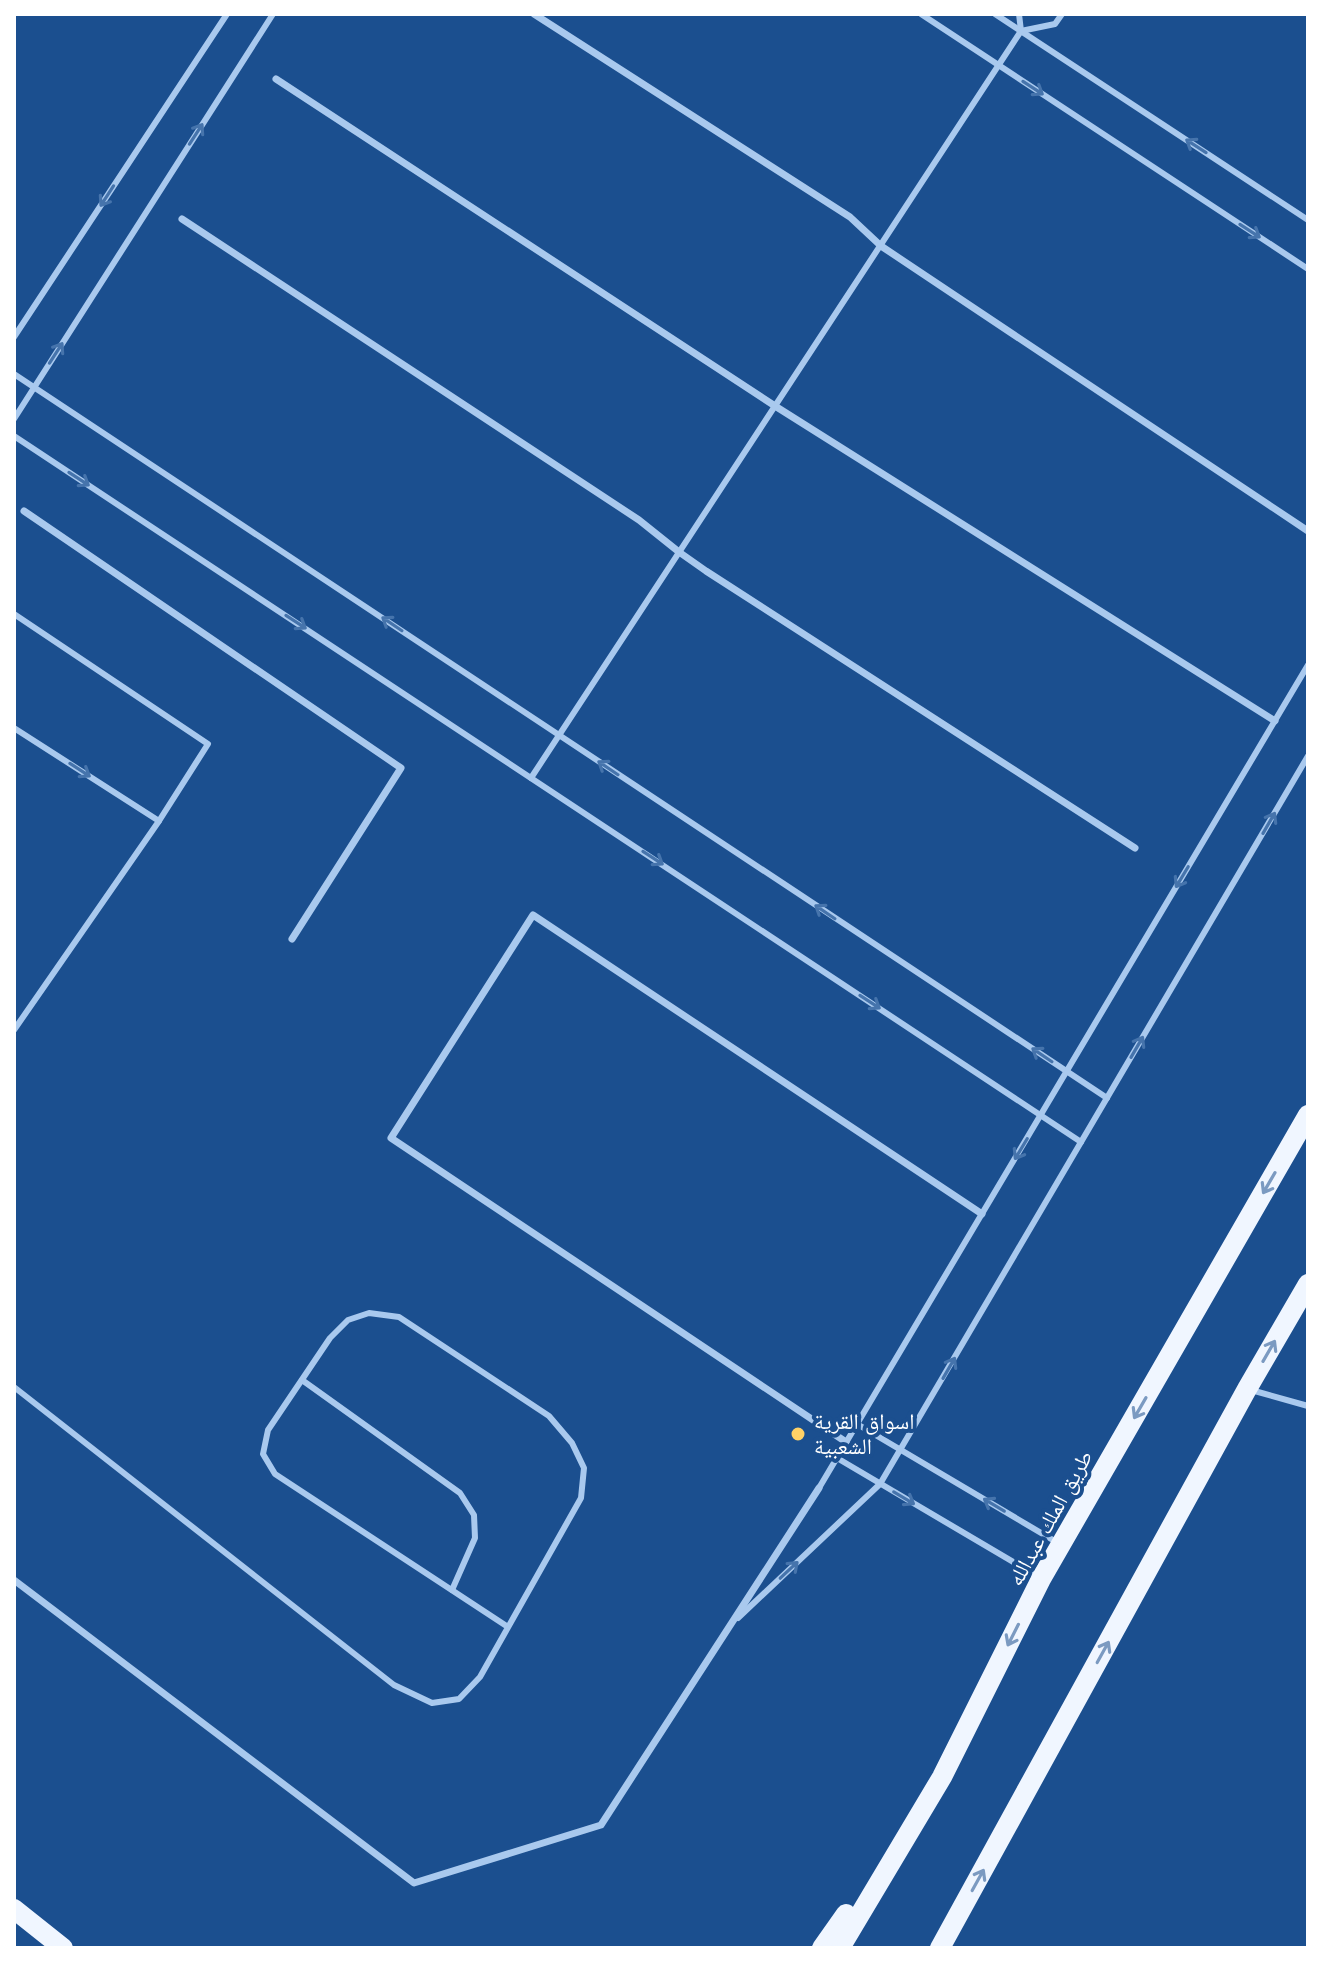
<svg xmlns="http://www.w3.org/2000/svg" width="1322" height="1962" viewBox="0 0 1322 1962" font-family="Helvetica,'Noto Naskh Arabic',sans-serif">
<style>
.lines{fill:none;stroke-linecap:round;stroke-linejoin:round}
.service{stroke:#a9c9ee;stroke-width:6}
.pedestrian{stroke:#a9c9ee;stroke-width:7}
.primary{stroke:#f0f6ff;stroke-width:20}
.oneway{stroke:#4674ac}
.oneway2{stroke:#7b9ac1}
.poi-dot{fill:#ffd166;stroke:#1b4f8f;stroke-width:3}
.labels{text-anchor:middle;dominant-baseline:central;stroke-width:8;stroke-linejoin:round;paint-order:stroke}
.poi-label{font-size:22px;fill:#fff;stroke:#1b4f8f;text-anchor:start}
.street-label{font-size:22px;fill:#fff;stroke:#1b4f8f}
</style>
<rect width="100%" height="100%" fill="#1b4f8f"/>
<g class="lines">
<g class="service">
<polyline points="921,14 1308,269"/>
<polyline points="995,14 1308,220"/>
<polyline points="1021,31 1055,24 1062,14"/>
<polyline points="14,337 227,14"/>
<polyline points="14,374 1107,1098"/>
<polyline points="14,419 273,14"/>
<polyline points="14,436 1081,1142"/>
<polyline points="14,614 208,744 159,821 14,1030"/>
<polyline points="14,728 159,821"/>
<polyline points="531,778 1021,31 1019,14"/>
<polyline points="302,1380 460,1493 474,1515 475,1538 452,1590"/>
<polyline points="14,1387 394,1685 432,1703 459,1699 480,1677 581,1498 584,1468 572,1443 549,1416 399,1317 369,1313 348,1320 330,1338 268,1430 263,1454 275,1474 508,1627"/>
<polyline points="1251,1390 1308,1406"/>
<polyline points="857,1424 1058,1543"/>
<polyline points="837,1458 1037,1576"/>
<polyline points="819,1488 1308,665"/>
<polyline points="738,1618 880,1484 1308,756"/>
</g>
<g class="pedestrian">
<polyline points="534,14 850,217 881,246 1308,531"/>
<polyline points="276,79 775,406 1275,721"/>
<polyline points="182,219 639,520 679,552 706,571 1135,848"/>
<polyline points="24,511 401,768 292,939"/>
<polyline points="846,1442 391,1138 533,915 982,1214"/>
<polyline points="14,1580 414,1883 601,1825 819,1488"/>
</g>
<g class="primary">
<polyline points="14,1909 63,1948"/>
<polyline points="822,1948 846,1914"/>
<polyline points="840,1948 942,1777 1041,1579 1308,1115"/>
<polyline points="940,1948 1247,1389 1308,1284"/>
</g>
</g>
<defs><path id="oneway-shaft" d="M-6 0H5M1.5-3L5.5 0L1.5 3" fill="none" stroke-width="1.6" stroke-linecap="round" stroke-linejoin="round" transform="scale(2)"/></defs>
<g class="oneway">
<use href="#oneway-shaft" transform="translate(1033 88) rotate(33)"/>
<use href="#oneway-shaft" transform="translate(196 134) rotate(-57)"/>
<use href="#oneway-shaft" transform="translate(1196 146) rotate(-147)"/>
<use href="#oneway-shaft" transform="translate(107 196) rotate(123)"/>
<use href="#oneway-shaft" transform="translate(1250 231) rotate(33)"/>
<use href="#oneway-shaft" transform="translate(56 353) rotate(-57)"/>
<use href="#oneway-shaft" transform="translate(79 479) rotate(33)"/>
<use href="#oneway-shaft" transform="translate(296 622) rotate(33)"/>
<use href="#oneway-shaft" transform="translate(392 624) rotate(-146)"/>
<use href="#oneway-shaft" transform="translate(608 768) rotate(-146)"/>
<use href="#oneway-shaft" transform="translate(80 770) rotate(33)"/>
<use href="#oneway-shaft" transform="translate(1269 823) rotate(-60)"/>
<use href="#oneway-shaft" transform="translate(653 858) rotate(33)"/>
<use href="#oneway-shaft" transform="translate(1182 877) rotate(121)"/>
<use href="#oneway-shaft" transform="translate(825 912) rotate(-146)"/>
<use href="#oneway-shaft" transform="translate(870 1002) rotate(33)"/>
<use href="#oneway-shaft" transform="translate(1137 1047) rotate(-60)"/>
<use href="#oneway-shaft" transform="translate(1042 1055) rotate(-146)"/>
<use href="#oneway-shaft" transform="translate(1021 1149) rotate(121)"/>
<use href="#oneway-shaft" transform="translate(949 1368) rotate(-60)"/>
<use href="#oneway-shaft" transform="translate(904 1498) rotate(31)"/>
<use href="#oneway-shaft" transform="translate(994 1505) rotate(-149)"/>
<use href="#oneway-shaft" transform="translate(789 1570) rotate(-43)"/>
</g>
<g class="oneway2">
<use href="#oneway-shaft" transform="translate(1269 1183) rotate(120)"/>
<use href="#oneway-shaft" transform="translate(1269 1351) rotate(-60)"/>
<use href="#oneway-shaft" transform="translate(1140 1408) rotate(120)"/>
<use href="#oneway-shaft" transform="translate(1013 1635) rotate(117)"/>
<use href="#oneway-shaft" transform="translate(1103 1652) rotate(-61)"/>
<use href="#oneway-shaft" transform="translate(978 1880) rotate(-61)"/>
</g>
<circle class="poi-dot" cx="798" cy="1434" r="8"/>
<g class="labels">
<g class="poi-label">
<text x="814" y="1421">اسواق القرية<tspan x="814" dy="25">الشعبية</tspan></text>
</g>
<g class="street-label">
<text transform="translate(1050 1518) rotate(-61)">طريق الملك عبدالله</text>
</g>
</g>
<rect width="1322" height="1962" fill="none" stroke="#ffffff" stroke-width="32"/>
</svg>
